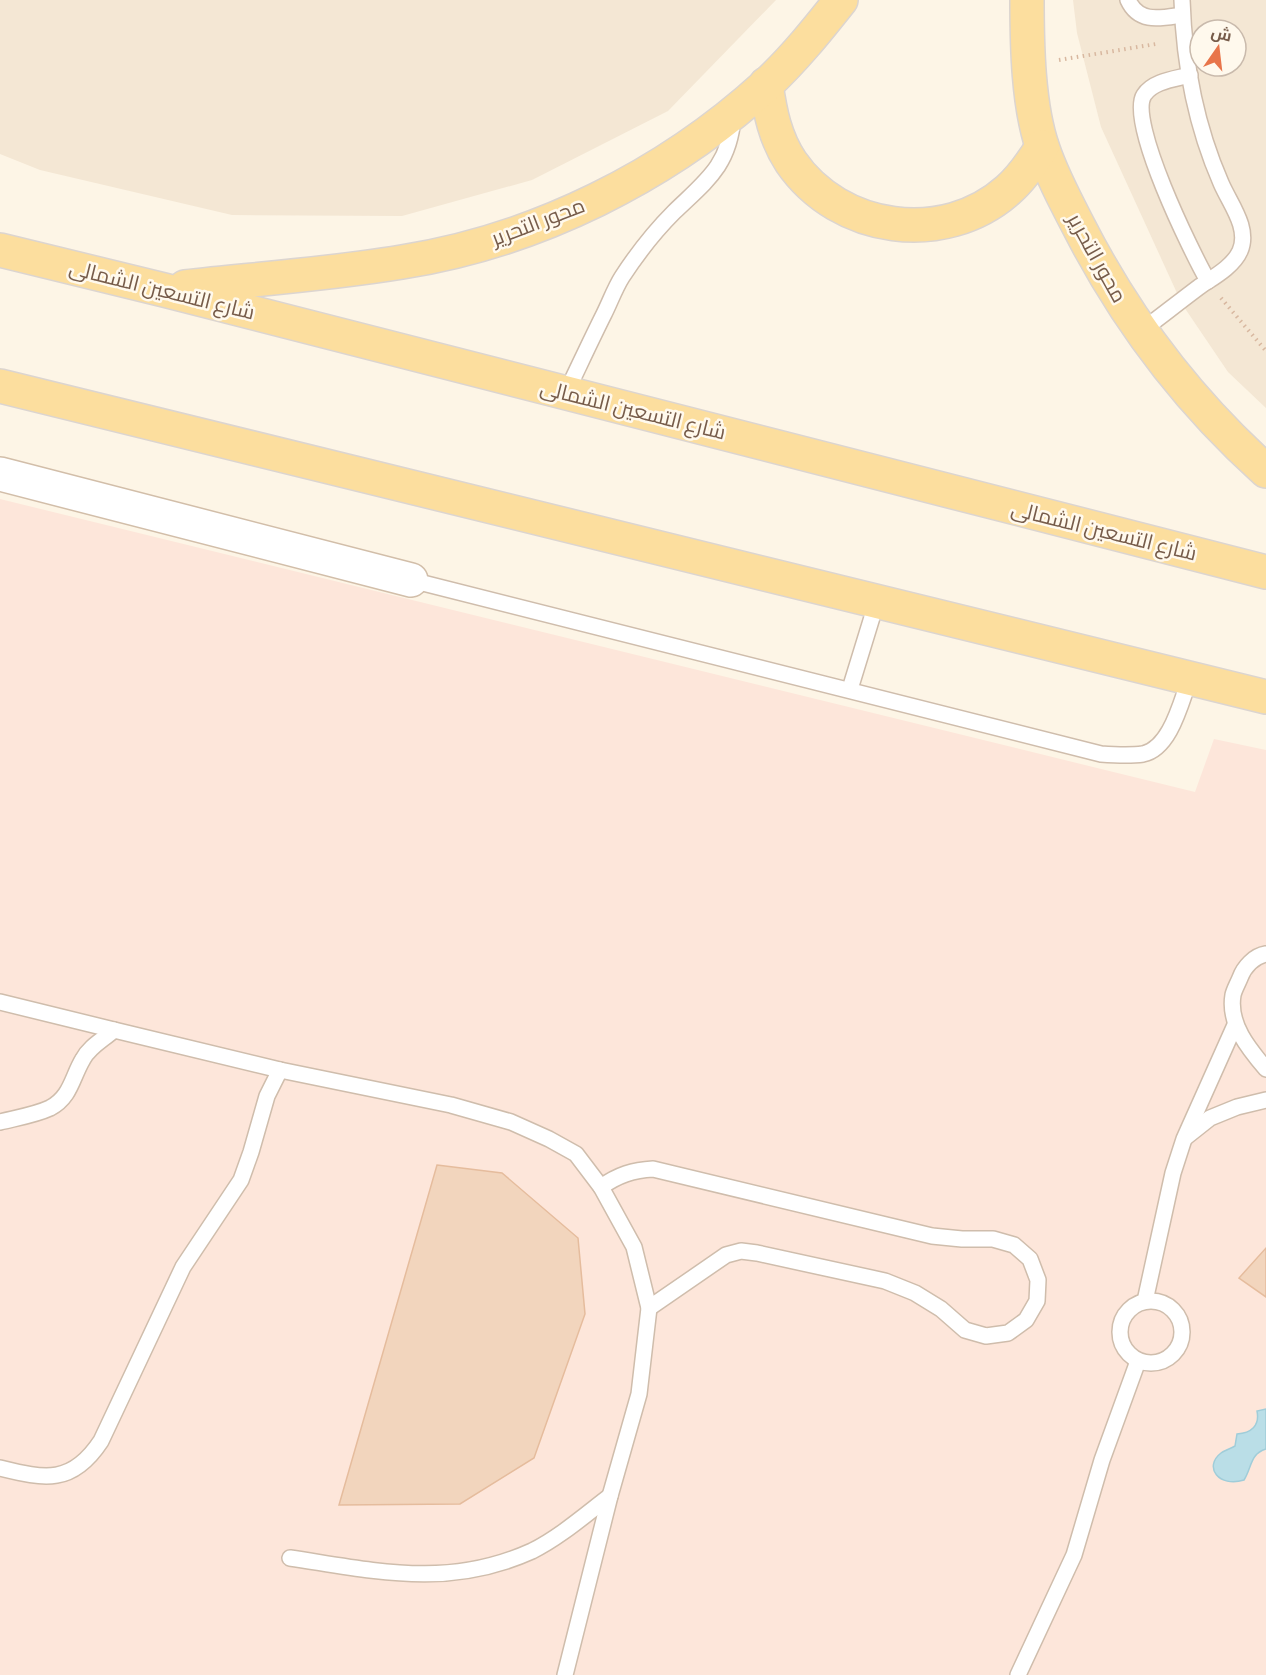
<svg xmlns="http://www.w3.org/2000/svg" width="1266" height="1675" viewBox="0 0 1266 1675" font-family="'Source Sans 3',Cairo,sans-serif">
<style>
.residential{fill:#f4e7d4;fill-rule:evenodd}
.commercial{fill:#fde6da}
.water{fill:#badee7;stroke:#a0cdd9;stroke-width:1.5}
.building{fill:#f2d5bd;stroke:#e5bc9d;stroke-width:1.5}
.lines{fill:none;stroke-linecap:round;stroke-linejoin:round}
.lane-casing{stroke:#cfbdac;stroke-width:18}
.secondary-casing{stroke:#d2bea9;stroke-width:36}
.primary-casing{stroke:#dcd5d0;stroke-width:36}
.path{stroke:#d8b8a0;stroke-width:4;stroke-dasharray:1.5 4.5;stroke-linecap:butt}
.lane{stroke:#fff;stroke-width:15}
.secondary{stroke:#fff;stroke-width:33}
.primary{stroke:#fcde9e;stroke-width:33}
.labels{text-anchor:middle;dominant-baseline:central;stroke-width:5;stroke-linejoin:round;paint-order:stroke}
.street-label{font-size:21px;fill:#775c4a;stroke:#fff9ed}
</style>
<rect width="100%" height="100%" fill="#fdf5e6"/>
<g class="residential">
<polygon points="0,0 776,0 668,111 532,180 402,216 232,215 40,170 0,154"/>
<path d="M1073,0H1266V408L1228,372L1182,304L1101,127L1077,33ZM1200,30H1236V66H1200Z"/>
</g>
<polygon class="commercial" points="0,499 1195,792 1214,739 1266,750 1266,1675 0,1675"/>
<path class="water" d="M1266,1409V1449C1250,1454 1252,1467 1244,1480C1219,1488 1203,1467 1221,1453C1225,1450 1230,1449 1235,1446L1237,1434C1251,1433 1260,1426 1257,1411Z"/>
<g class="building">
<polygon points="437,1165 502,1173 578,1238 585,1314 534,1458 460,1504 339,1505"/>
<polygon points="1266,1248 1266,1297 1239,1278"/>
</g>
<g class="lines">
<g class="lane-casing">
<g id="lane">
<path d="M1128,0C1139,24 1161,18 1182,15"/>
<path d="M1190,75C1175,79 1153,81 1144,95C1127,121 1192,253 1208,281"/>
<path d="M1140,332C1160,317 1179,302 1199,287C1212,278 1233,267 1240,251C1250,228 1230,204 1221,183C1196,126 1184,62 1182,0"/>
<path d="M566,393C579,366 591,340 604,314C610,302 615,288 622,277C637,254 655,231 674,212C706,181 729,166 733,118"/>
<path d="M411,580L1101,754C1115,755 1129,756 1143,754C1171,748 1181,701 1190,678"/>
<polyline points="850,689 877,601"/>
<path d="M1266,954C1254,956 1244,967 1240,978C1238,983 1234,990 1233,995C1228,1024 1249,1049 1266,1069"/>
<polyline points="0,1002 114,1030"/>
<path d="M0,1122C16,1118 35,1115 50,1108C71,1097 72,1077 83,1059C90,1046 103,1040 114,1030L280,1070L451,1105L511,1122L549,1139L576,1154L601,1187L634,1247L649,1308L639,1394L610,1496L565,1675"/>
<polyline points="1186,1137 1210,1118 1237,1107 1266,1100"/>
<path d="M601,1187C618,1175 633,1170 653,1169L932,1236L962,1239H993L1014,1245L1030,1259L1038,1280L1037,1301L1026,1320L1008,1333L986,1336L965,1330L941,1309L915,1293L885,1281L757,1253L741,1251L726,1255L649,1308"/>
<circle cx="1151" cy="1332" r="31"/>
<polyline points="1145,1301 1173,1173 1184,1139 1235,1025"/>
<path d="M0,1468C45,1479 72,1485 101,1441L183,1267L241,1180L251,1152L267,1096L280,1070"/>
<path d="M290,1558C376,1571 448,1589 532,1551C560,1537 585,1515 610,1496"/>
<polyline points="1018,1675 1074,1555 1102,1460 1138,1361"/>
</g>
</g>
<g class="secondary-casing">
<polyline id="secondary" points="0,474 411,580"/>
</g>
<g class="primary-casing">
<g id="primary">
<path d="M1027,0C1027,45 1028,106 1043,149C1052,176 1066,202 1079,227C1126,319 1189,402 1266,471"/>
<path d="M766,84C770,112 775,138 791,162C839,232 944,247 1008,190C1022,178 1032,163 1042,147"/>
<polyline points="0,250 164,290 1266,572"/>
<path d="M185,287C257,279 330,274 402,262C536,241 666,176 766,85C794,59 818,29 841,0"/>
<polyline points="0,386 1266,697"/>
</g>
</g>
<g class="path">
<polyline points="1059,60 1156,44"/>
<polyline points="1221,298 1266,351"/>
</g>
<use href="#lane" class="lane"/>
<use href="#secondary" class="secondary"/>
<use href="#primary" class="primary"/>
</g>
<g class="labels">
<g class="street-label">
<text transform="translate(538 222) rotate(-21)">محور التحرير</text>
<text transform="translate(1097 258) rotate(61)">محور التحرير</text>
<text transform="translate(162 290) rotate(14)">شارع التسعين الشمالى</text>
<text transform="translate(633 410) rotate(14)">شارع التسعين الشمالى</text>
<text transform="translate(1104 531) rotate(14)">شارع التسعين الشمالى</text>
</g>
</g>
<g transform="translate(1218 48) rotate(14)"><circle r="28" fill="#fff9ed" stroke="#c9baac" stroke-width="1.5"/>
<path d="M0-4.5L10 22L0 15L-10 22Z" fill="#e8754a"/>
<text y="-9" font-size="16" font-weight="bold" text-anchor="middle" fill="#775c4a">ش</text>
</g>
</svg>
